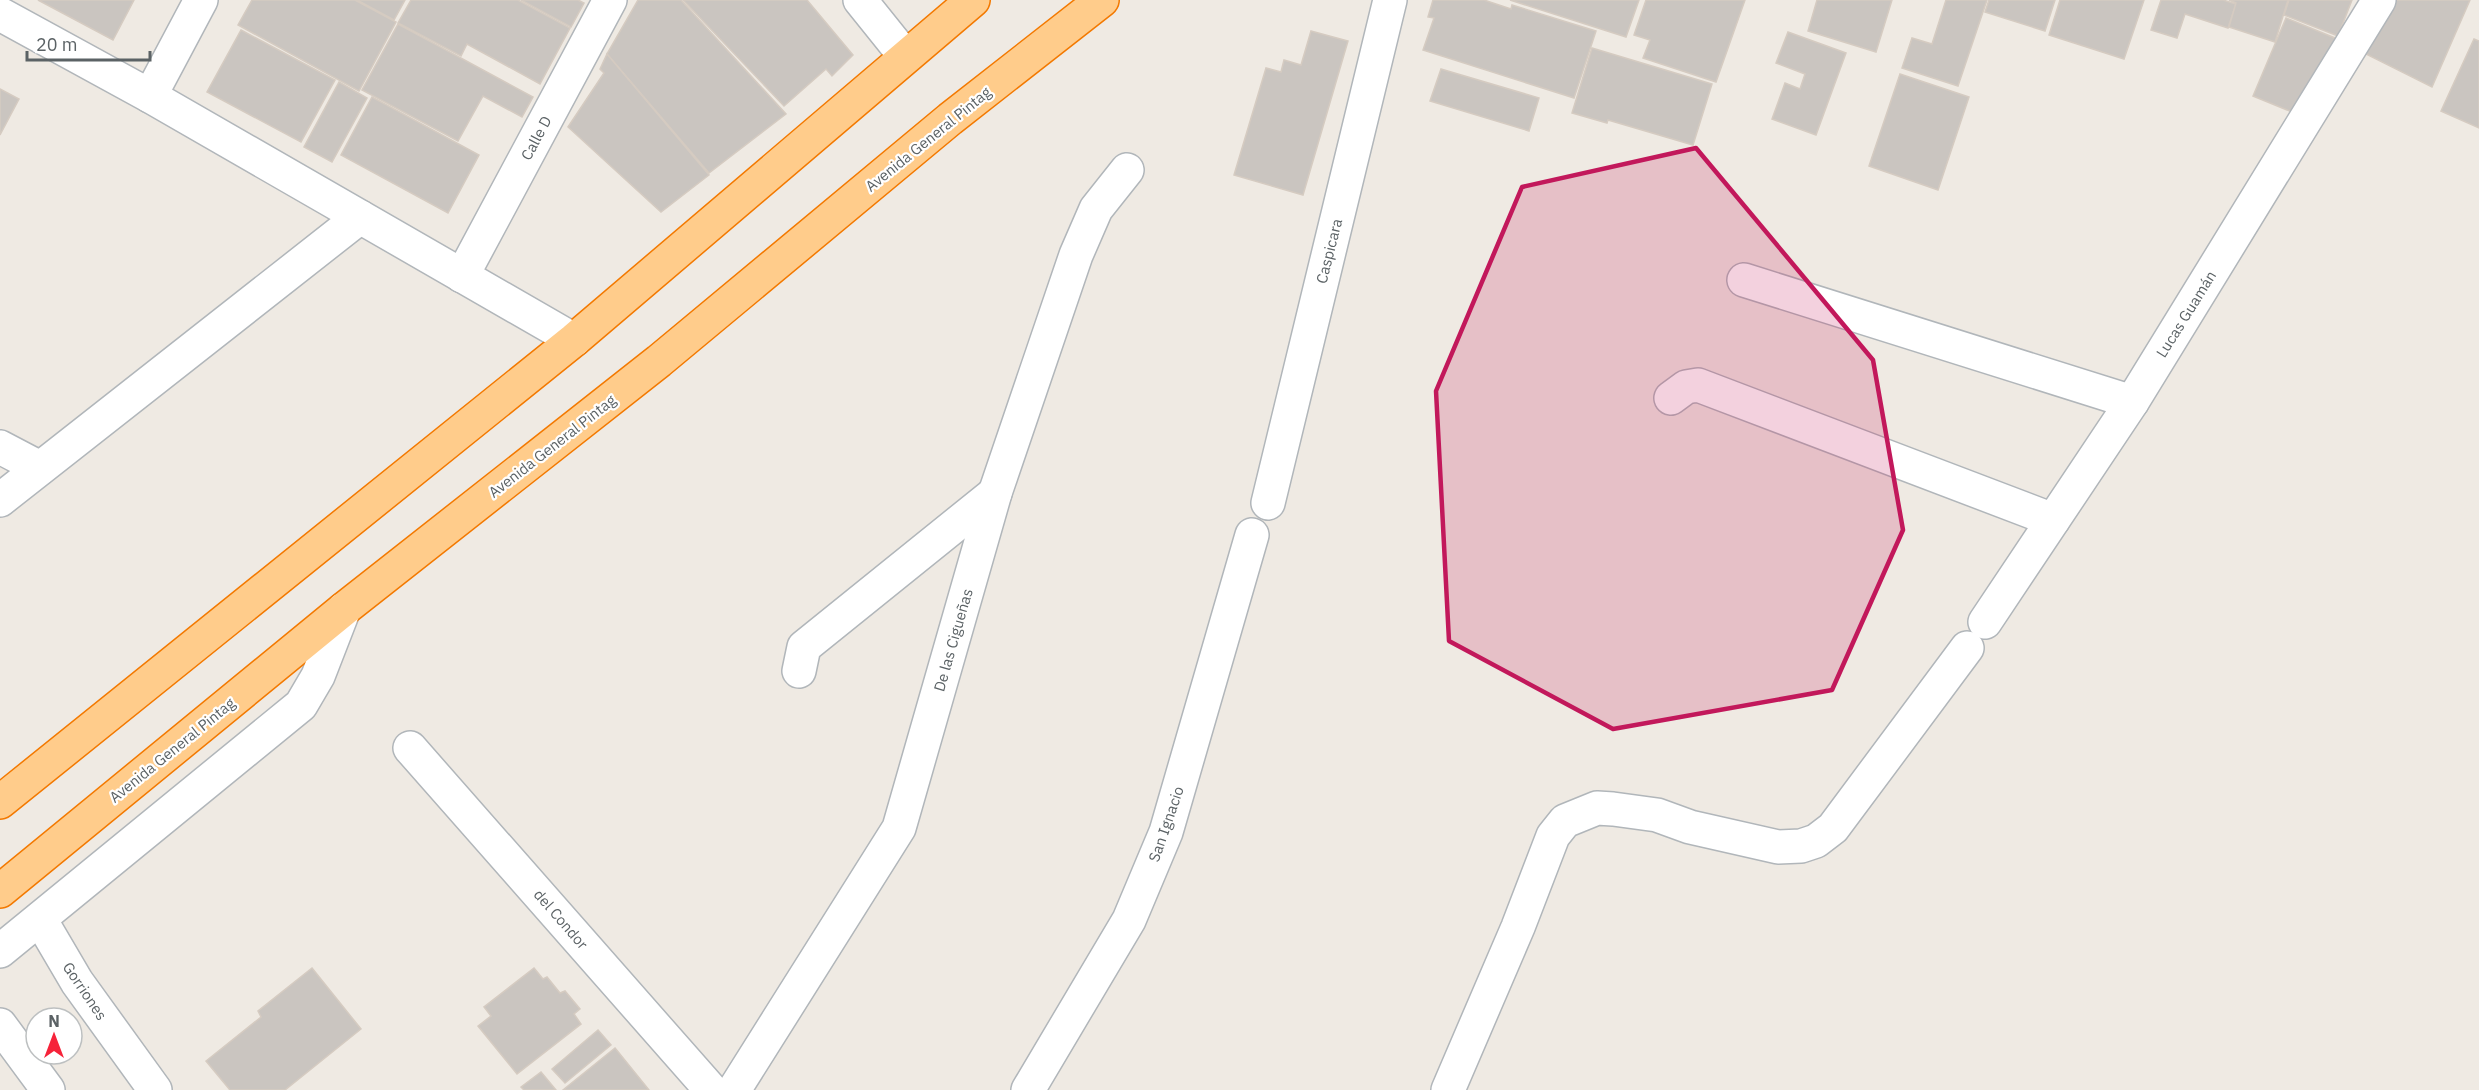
<svg xmlns="http://www.w3.org/2000/svg" width="2479" height="1090" viewBox="0 0 2479 1090" font-family="'IBM Plex Sans',sans-serif">
<style>
.building{fill:#cac5c0;stroke:#d5cbc1;stroke-width:1.5}
.lines{fill:none;stroke-linecap:round;stroke-linejoin:round}
.minor-casing{stroke:#b1b6ba;stroke-width:36}
.highway-casing{stroke:#f37900;stroke-width:36}
.minor{stroke:#fff;stroke-width:33}
.highway{stroke:#ffcc8b;stroke-width:33}
.marked{fill:#c2185b;fill-opacity:0.2;stroke:#c2185b;stroke-width:4.5;stroke-linejoin:round}
.labels{text-anchor:middle;dominant-baseline:central;stroke-width:4.5;stroke-linejoin:round;paint-order:stroke}
.street-label{font-size:15px;fill:#5b6265;stroke:#fff}
</style>
<rect width="100%" height="100%" fill="#efeae3"/>
<g class="building">
<polygon points="38,0 134,0 113,40"/>
<polygon points="252,0 355,0 396,22 359,91 238,25"/>
<polygon points="357,0 405,0 394,20"/>
<polygon points="411,0 518,0 570,28 540,84 467,44 461,56 398,23"/>
<polygon points="521,0 578,0 584,3 571,27"/>
<polygon points="638,0 681,0 786,114 709,173 607,54"/>
<polygon points="683,0 807,0 853,55 832,76 826,69 784,106"/>
<polygon points="1433,0 1484,0 1511,9 1512,5 1596,31 1574,98 1423,50 1434,18 1428,17"/>
<polygon points="1510,0 1639,0 1626,37"/>
<polygon points="1646,0 1745,0 1716,82 1643,58 1650,40 1634,35"/>
<polygon points="1817,0 1892,0 1876,52 1808,31"/>
<polygon points="1946,0 1987,0 1958,86 1902,68 1912,38 1932,44"/>
<polygon points="1989,0 2055,0 2045,31 1985,12"/>
<polygon points="2060,0 2144,0 2124,59 2049,35"/>
<polygon points="2161,0 2223,0 2236,4 2228,28 2185,14 2177,38 2151,30"/>
<polygon points="2229,0 2288,0 2275,42 2229,27 2236,3"/>
<polygon points="2289,0 2352,0 2338,36 2284,15"/>
<polygon points="2397,0 2470,0 2432,87 2362,52"/>
<polygon points="2286,18 2335,38 2318,79 2292,112 2253,96"/>
<polygon points="398,24 533,97 522,117 483,96 458,141 362,90"/>
<polygon points="241,30 335,80 301,142 207,92"/>
<polygon points="1311,31 1348,41 1303,195 1234,175 1266,68 1281,72 1284,60 1301,65"/>
<polygon points="1788,32 1846,53 1816,135 1772,119 1785,83 1800,89 1805,74 1776,63"/>
<polygon points="2474,39 2479,41 2479,128 2441,111"/>
<polygon points="1592,48 1712,84 1693,145 1608,120 1607,123 1572,113"/>
<polygon points="607,54 709,175 661,212 568,127 604,73 600,69"/>
<polygon points="1441,69 1539,98 1529,131 1430,101"/>
<polygon points="1900,74 1969,97 1938,190 1869,166"/>
<polygon points="339,82 367,98 332,162 304,147"/>
<polygon points="0,89 19,99 0,135"/>
<polygon points="372,97 479,155 448,213 341,155"/>
<polygon points="312,968 361,1029 285,1090 230,1090 206,1061 261,1017 258,1011"/>
<polygon points="534,968 543,979 547,977 560,993 565,991 580,1009 574,1014 581,1024 517,1074 478,1026 491,1016 484,1007"/>
<polygon points="598,1030 611,1045 565,1083 552,1069"/>
<polygon points="615,1048 649,1090 563,1090"/>
<polygon points="541,1072 556,1090 524,1090 521,1087"/>
</g>
<g class="lines">
<g class="minor-casing">
<g id="minor">
<polyline points="860,0 905,56"/>
<polyline points="0,14 150,96 574,340"/>
<polyline points="150,96 201,0"/>
<polyline points="462,276 610,0"/>
<polyline points="1744,280 2132,402"/>
<polyline points="1671,398 1686,387 1698,385 2053,520"/>
<polyline points="0,447 40,468"/>
<polyline points="0,500 360,217"/>
<polyline points="1268,503 1390,0"/>
<polyline points="1985,622 2132,402 2379,0"/>
<polyline points="799,671 804,647 995,493"/>
<polyline points="410,748 711,1090"/>
<polyline points="40,919 77,982 155,1090"/>
<polyline points="0,951 301,705 318,676 344,609"/>
<polyline points="0,1025 48,1090"/>
<polyline points="734,1090 899,828 995,493 1076,255 1096,209 1127,170"/>
<polyline points="1028,1090 1129,920 1166,832 1252,535"/>
<polyline points="1448,1090 1518,927 1553,836 1565,821 1597,808 1613,809 1657,815 1690,827 1778,847 1801,846 1816,841 1833,828 1967,648"/>
</g>
</g>
<g class="highway-casing">
<g id="highway">
<polyline points="0,802 574,340 973,0"/>
<polyline points="0,891 344,609 659,361 950,119 1102,0"/>
</g>
</g>
<use href="#minor" class="minor"/>
<use href="#highway" class="highway"/>
</g>
<path class="marked" d="M1696,148L1873,360L1903,530L1832,690L1613,729L1449,641L1436,391L1522,187Z"/>
<g class="labels">
<g class="street-label">
<text transform="translate(536 138) rotate(-62)">Calle D</text>
<text transform="translate(928 139) rotate(-39)">Avenida General Pintag</text>
<text transform="translate(1329 251) rotate(-76)">Caspicara</text>
<text transform="translate(2186 314) rotate(-58)">Lucas Guamán</text>
<text transform="translate(552 446) rotate(-38)">Avenida General Pintag</text>
<text transform="translate(953 640) rotate(-74)">De las Cigueñas</text>
<text transform="translate(172 750) rotate(-39)">Avenida General Pintag</text>
<text transform="translate(1166 824) rotate(-71)">San Ignacio</text>
<text transform="translate(561 919) rotate(49)">del Condor</text>
<text transform="translate(85 991) rotate(56)">Gorriones</text>
</g>
</g>
<g transform="translate(54 1036)"><circle r="28" fill="#ffffff" stroke="#bdc0c1" stroke-width="1.5"/>
<path d="M0-4.5L10 22L0 15L-10 22Z" fill="#f6233a"/>
<text y="-9" font-size="16" font-weight="bold" text-anchor="middle" fill="#5b6265">N</text>
</g>
<path d="M27 51v9h123v-9" fill="none" stroke="#5b6265" stroke-width="3"/>
<text x="36" y="51" font-size="18" fill="#5b6265" stroke="#ffffff" stroke-width="4.5" paint-order="stroke">20 m</text>
</svg>
